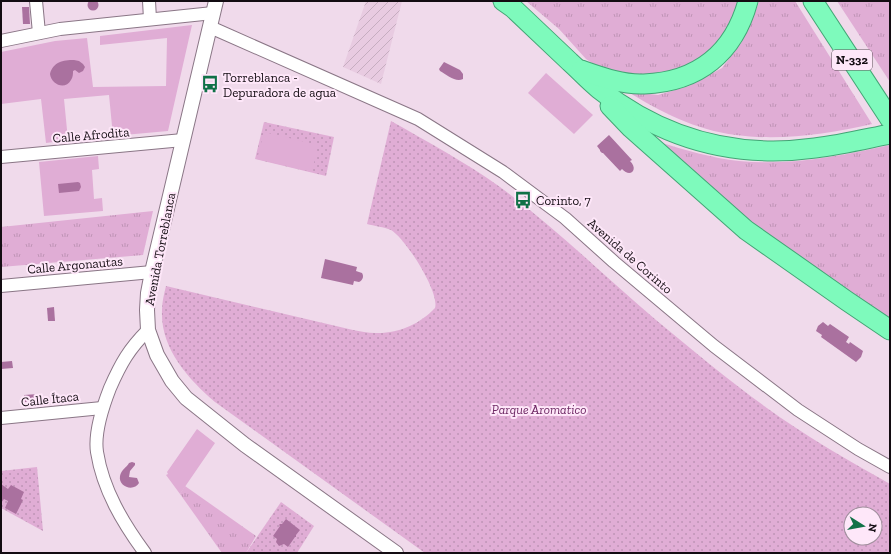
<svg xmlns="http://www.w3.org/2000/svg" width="891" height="554" viewBox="0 0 891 554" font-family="'Zilla Slab',serif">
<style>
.industrial{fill:url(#industrial-furrows)}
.grass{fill:url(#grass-tufts)}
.park{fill:url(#park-dots);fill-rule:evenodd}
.garden{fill:#e0add5}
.water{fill:#aa719f}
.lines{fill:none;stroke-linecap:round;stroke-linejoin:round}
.minor-casing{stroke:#8a7686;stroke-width:14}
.tertiary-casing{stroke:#8a7686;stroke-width:16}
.trunk-casing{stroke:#43a575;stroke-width:21}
.minor{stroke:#fff;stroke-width:12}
.tertiary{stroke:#fff;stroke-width:14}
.trunk{stroke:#7efabc;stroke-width:19}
.labels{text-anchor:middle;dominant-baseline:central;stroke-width:4;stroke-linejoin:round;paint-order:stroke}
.shield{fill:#fee7f9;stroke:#5a4e57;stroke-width:1}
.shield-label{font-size:12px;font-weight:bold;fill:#130c12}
.poi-label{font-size:13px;fill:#130c12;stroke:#fee7f9;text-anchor:start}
.street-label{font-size:13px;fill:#130c12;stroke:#fee7f9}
.park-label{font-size:13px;font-style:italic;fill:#6e2864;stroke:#fee7f9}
</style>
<defs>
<pattern id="industrial-furrows" width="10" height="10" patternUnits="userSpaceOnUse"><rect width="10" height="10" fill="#e8cbe1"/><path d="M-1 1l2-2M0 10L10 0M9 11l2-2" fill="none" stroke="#c6adc0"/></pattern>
<pattern id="grass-tufts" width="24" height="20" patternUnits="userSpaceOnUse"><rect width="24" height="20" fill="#e0add5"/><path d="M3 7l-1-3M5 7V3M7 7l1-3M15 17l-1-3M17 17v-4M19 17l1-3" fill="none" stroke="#bf94b6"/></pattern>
<pattern id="park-dots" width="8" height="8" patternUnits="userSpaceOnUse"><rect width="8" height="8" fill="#e0add5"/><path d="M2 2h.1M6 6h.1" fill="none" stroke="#bf94b6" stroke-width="1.8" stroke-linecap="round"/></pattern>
</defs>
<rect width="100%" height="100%" fill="#f0daeb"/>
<polygon class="industrial" points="366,1 402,1 381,84 343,67"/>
<g class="grass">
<polygon points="526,1 741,1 728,34 686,70 638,77 601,69 586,59 559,29"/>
<path d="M759,1H795L872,124C828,134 780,141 736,135C696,130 660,112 627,91L658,95L689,86L722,68L742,42L758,5Z"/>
<polygon points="837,1 890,1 890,82"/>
<path d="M659,142C685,150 712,158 739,161C790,166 841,156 890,145V318L870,308L759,230Z"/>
<polygon points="153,211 143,255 1,267 1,227"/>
<polygon points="185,486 256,536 246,553 222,553 180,494"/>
</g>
<g class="park">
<path d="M391,121C428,142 465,162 500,187C555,227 604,276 656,320C697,354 738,388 781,418C816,442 853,463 890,484V553H425L215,402C188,379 160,348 162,310C162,302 164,294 166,286L353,330C360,331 368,333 375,333C398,334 420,324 435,308C440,292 405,238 391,230C384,227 374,226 367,224ZM851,514H875V538H851Z"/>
<polygon points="264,122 334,137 326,176 255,159"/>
<polygon points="37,467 43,531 1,508 1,471"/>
<polygon points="281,502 314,526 297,553 246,553"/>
</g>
<g class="garden">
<polygon points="192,25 168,131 113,136 109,95 64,99 68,140 46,143 41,99 1,104 1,52 55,41 87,38 93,87 166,86 167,38 100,45 100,36"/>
<polygon points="546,73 593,115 574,134 528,93"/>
<polygon points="264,132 318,145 312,172 257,159"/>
<polygon points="98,156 99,169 92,170 94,199 102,198 103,211 44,216 39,162"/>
<polygon points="197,429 215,443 180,494 166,475 168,474 167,472"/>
</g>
<g class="water">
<circle cx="93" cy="5" r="5.5"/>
<polygon points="22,7 29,7 30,24 23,24"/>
<path d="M74,60L79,61L83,64L85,67L83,71L79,73L75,70L73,71C73,74 73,77 71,80C65,91 51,84 50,74C53,62 63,60 74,60Z"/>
<path d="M444,62L460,70L463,74V79C456,83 447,75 440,71L439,69Z"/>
<path d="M609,135L632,160L630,161C639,170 630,178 622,169L620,171L603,153H602L600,151V150L597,146Z"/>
<polygon points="78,182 80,183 81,187 79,191 59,193 58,184"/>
<path d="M325,259L357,267L356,271L362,273C364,276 363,280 359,282L354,281L353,285L321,278Z"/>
<polygon points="54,307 55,321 48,321 47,308"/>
<polygon points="823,322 828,326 830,324 849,337 846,342 849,344 850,342 863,351 861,357 856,362 821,337 822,335 816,331 818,326"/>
<polygon points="12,361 13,368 1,369 1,362"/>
<polygon points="38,394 39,401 25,402 24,395"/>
<path d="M132,462L135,463V465L130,471L129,477L137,478L139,483C134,492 118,487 120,476C121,470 127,467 129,463Z"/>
<polygon points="1,484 8,489 11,485 24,492 21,499 23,500 16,514 5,508 8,501 4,499 1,503"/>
<polygon points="286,519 300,530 296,535 296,537 295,537 288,547 284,544 279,546 276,542 277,539 273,536 280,526 279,525 280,524 282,524"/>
</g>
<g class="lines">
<g class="minor-casing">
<g id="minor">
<polyline points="36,1 39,33"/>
<polyline points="149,1 150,19"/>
<polyline points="210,27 418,119 503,172 565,218 614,262 714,346 798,410 858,449 890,467"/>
<polyline points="1,41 60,29 213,13"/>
<polyline points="1,157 183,140"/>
<polyline points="1,286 152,272"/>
<polyline points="1,418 102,408"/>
<path d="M145,553C123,523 103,490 97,452C94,432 103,406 110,388C121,363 129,349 148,330"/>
</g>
</g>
<g class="tertiary-casing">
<polyline id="tertiary" points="216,1 152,272 148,293 147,310 148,330 157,355 172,381 186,398 245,445 396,553"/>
</g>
<g class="trunk-casing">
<g id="trunk">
<path d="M503,1L513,8C532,26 551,44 570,62C580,71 589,81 599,89C663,139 735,159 815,148C840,145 865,139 890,134"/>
<polyline points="813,1 890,119"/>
<path d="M581,70C601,77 623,85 644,84C698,82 734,53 748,1"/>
<polyline points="610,106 631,128 746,230 847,301 890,330"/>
</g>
</g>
<use href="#minor" class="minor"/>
<use href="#tertiary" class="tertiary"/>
<use href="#trunk" class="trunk"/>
</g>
<defs>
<g id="bus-bare" transform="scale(1.38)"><path d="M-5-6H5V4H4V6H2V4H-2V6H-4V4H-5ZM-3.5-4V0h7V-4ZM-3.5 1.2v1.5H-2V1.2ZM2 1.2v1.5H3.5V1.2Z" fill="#107147" stroke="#fee7f9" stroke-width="2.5" paint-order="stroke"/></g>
</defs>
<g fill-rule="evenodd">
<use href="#bus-bare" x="210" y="84"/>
<use href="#bus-bare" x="523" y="200"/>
</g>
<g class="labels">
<rect class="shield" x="832" y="50" width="40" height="20" rx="3"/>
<g class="shield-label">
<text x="852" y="60">N-332</text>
</g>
<g class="poi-label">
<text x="223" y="77">Torreblanca -<tspan x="223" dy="15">Depuradora de agua</tspan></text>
<text x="536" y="200">Corinto, 7</text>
</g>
<g class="street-label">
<text transform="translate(91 135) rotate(-5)">Calle Afrodita</text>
<text transform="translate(160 249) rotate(-79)">Avenida Torreblanca</text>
<text transform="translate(630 256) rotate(41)">Avenida de Corinto</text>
<text transform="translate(75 265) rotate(-5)">Calle Argonautas</text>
<text transform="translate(50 399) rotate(-6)">Calle Ítaca</text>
</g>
<g class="park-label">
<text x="539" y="409">Parque Aromatico</text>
</g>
</g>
<rect width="891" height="554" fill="none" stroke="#130c12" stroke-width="4"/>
<g transform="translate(863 526) rotate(101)"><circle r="19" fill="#fee7f9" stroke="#a08f9d"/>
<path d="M0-3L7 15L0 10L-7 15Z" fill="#107147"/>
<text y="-6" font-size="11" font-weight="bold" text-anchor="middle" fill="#130c12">N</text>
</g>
</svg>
